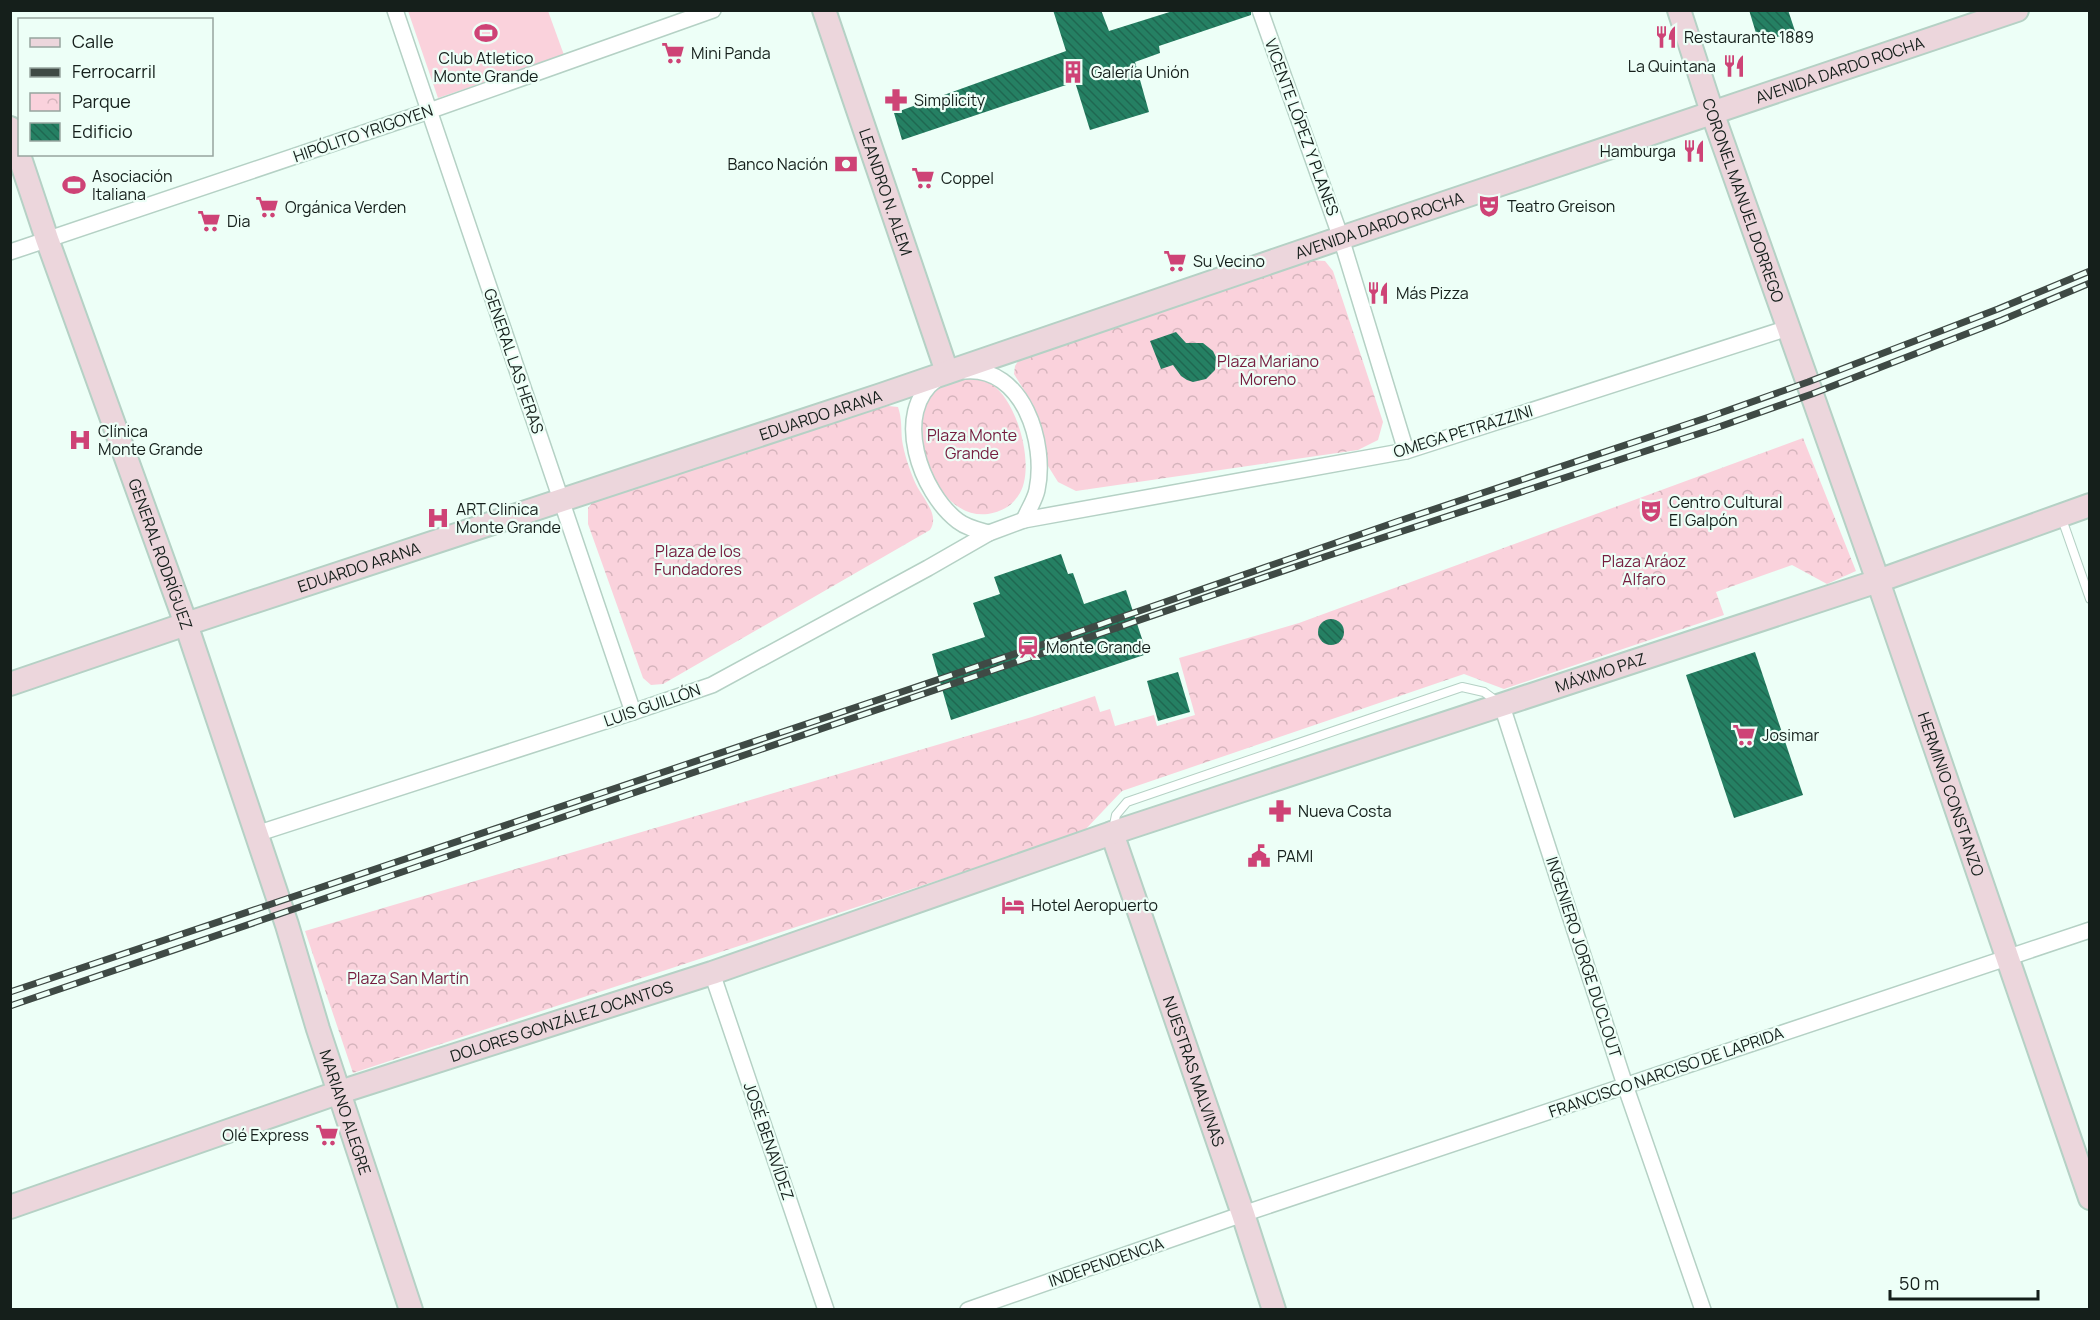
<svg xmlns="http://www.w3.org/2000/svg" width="2100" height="1320" viewBox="0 0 2100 1320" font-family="Manrope,sans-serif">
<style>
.park{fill:url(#park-crowns)}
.pitch{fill:#fad2dc}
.building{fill:url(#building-back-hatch)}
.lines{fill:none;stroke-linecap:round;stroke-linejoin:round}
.lane-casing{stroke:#b5d1c5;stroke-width:10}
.street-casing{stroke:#b5d1c5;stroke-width:18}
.secondary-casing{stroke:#b5d1c5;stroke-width:26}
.lane{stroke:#fff;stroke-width:8}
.street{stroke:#fff;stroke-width:15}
.secondary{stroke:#ecd6dc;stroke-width:22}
.rail-casing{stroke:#3f4a45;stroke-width:7}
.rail{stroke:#edfff7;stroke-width:4.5;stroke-dasharray:14;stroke-linecap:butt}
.labels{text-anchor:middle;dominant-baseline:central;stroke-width:4.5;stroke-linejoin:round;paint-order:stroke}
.poi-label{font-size:16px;fill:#151f1b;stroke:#edfff7;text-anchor:start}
.street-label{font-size:16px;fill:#151f1b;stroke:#edfff7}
.park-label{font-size:16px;fill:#751c3e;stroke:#edfff7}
</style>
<defs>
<pattern id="park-crowns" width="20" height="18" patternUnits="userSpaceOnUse" patternTransform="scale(1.5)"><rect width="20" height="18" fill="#fad2dc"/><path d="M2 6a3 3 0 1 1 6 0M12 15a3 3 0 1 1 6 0" fill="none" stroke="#d5b4bc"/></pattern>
<pattern id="building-back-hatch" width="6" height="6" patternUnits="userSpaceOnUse" patternTransform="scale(1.5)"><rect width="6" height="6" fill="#258063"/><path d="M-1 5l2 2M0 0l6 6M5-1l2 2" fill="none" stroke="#1f6851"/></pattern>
</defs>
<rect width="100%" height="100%" fill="#edfff7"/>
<g class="park">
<polygon points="1308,260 1325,261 1333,271 1383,422 1378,440 1358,450 1076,491 1058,482 1048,466 1043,433 1029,398 1014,374 1015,366 1020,358"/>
<path d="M965,377C973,379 984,380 991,384C1018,400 1037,471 1018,496C1011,507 1000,512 988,514C932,521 901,419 939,385C945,380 957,379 965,377Z"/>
<path d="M888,406L898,407C902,418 901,429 902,440C904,453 909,468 914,480C920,496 941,514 930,530L663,684L651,685L643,678L588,524V508L598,496Z"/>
<polygon points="1803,438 1856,571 1827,584 1792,565 1716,592 1724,615 1504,689 1464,674 1122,791 1082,833 353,1073 305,931 1032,717 1095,696 1100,712 1110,709 1115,726 1154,715 1157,726 1195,715 1179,658 1299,623"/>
</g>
<polygon class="pitch" points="408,11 548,11 564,55 438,98"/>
<g class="building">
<polygon points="1053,10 1101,10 1109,31 1176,10 1251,10 1251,15 1159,46 1160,53 1135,62 1149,112 1090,130 1075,82 902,140 894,113 1066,51"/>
<polygon points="1749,10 1788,10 1795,31 1759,43"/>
<polygon points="1176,332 1186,343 1203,343 1213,351 1216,357 1215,370 1206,379 1193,382 1187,380 1181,376 1173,365 1161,369 1150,341"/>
<polygon points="1061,554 1068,574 1073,573 1084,604 1126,590 1147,654 951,720 932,654 985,637 973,603 1000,594 994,577"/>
<circle cx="1331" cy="632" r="13"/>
<polygon points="1755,652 1803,795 1734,818 1686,675"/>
<polygon points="1178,672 1190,712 1158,721 1147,681"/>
</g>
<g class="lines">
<g class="lane-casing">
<g id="lane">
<polyline points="2062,519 2090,599"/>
<polyline points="1113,829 1116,815 1127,802 1462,687 1484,692 1499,703"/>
</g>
</g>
<g class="street-casing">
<g id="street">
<polyline points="395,10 633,712"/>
<polyline points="1260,10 1341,238 1406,451"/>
<polyline points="10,252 429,111 713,10"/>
<path d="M965,371C1023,366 1047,443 1037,490C1035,500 1028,510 1024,520"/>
<path d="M937,379C891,412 921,493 958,521C967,528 978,530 989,533"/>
<polyline points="1502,706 1625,1085 1703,1310"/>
<polyline points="256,834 633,712 712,685 928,568 989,533 1024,520 1406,451 1788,328"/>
<polyline points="712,973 826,1310"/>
<polyline points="968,1310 1243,1214 2090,930"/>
</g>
</g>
<g class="secondary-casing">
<g id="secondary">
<path id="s1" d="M824,10L947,372"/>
<path id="s2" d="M1679,10L1712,112L1878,581L2090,1198"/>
<path id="s3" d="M10,128L47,239L186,624L287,925L318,1029L411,1310"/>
<path id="s4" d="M10,684L186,624L881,395L1341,238L2017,10"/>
<path id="s5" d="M1112,833L1243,1214L1274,1310"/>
<path id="s6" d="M10,1207L340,1092L712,973L1112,833L1878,581L2090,505"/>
</g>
</g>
<use href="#lane" class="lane"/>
<use href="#street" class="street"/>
<use href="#secondary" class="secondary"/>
<g class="rail-casing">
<g id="rail">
<polyline points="10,992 1038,646 1396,522 1712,416 1808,382 1998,309 2090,271"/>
<polyline points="10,1006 1327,556 1716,428 1812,394 2002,320 2090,283"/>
</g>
</g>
<use href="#rail" class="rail"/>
</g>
<defs>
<g id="stadium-bare" transform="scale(1.8)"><path d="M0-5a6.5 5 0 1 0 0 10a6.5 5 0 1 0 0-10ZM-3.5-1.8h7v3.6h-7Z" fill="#ce4376" stroke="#edfff7" stroke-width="2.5" paint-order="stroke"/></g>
<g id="restaurant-bare" transform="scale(1.8)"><path d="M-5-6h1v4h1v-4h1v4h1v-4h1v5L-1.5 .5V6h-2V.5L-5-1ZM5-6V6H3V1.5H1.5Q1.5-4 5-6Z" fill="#ce4376" stroke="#edfff7" stroke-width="2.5" paint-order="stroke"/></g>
<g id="supermarket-bare" transform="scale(1.8)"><path d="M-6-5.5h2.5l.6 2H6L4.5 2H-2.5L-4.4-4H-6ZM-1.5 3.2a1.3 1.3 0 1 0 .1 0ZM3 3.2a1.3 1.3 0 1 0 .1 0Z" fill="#ce4376" stroke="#edfff7" stroke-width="2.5" paint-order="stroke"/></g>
<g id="building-bare" transform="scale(1.8)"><path d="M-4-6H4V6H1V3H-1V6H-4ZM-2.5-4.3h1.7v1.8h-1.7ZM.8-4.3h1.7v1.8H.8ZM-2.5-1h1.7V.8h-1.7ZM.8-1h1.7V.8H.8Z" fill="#ce4376" stroke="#edfff7" stroke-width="2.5" paint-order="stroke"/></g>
<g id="pharmacy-bare" transform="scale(1.8)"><path d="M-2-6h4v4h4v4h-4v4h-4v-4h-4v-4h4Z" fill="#ce4376" stroke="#edfff7" stroke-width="2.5" paint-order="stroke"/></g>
<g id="bank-bare" transform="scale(1.8)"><path d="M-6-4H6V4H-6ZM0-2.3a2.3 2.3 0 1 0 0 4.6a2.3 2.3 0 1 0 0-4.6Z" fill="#ce4376" stroke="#edfff7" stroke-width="2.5" paint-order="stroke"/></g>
<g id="theatre-bare" transform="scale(1.8)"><path d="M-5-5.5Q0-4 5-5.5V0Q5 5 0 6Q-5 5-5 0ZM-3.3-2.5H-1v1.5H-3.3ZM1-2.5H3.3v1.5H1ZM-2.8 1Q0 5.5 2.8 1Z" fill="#ce4376" stroke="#edfff7" stroke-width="2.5" paint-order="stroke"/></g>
<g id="hospital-bare" transform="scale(1.8)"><path d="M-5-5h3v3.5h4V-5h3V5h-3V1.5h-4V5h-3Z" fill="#ce4376" stroke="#edfff7" stroke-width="2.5" paint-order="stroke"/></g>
<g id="station-bare" transform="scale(1.8)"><path d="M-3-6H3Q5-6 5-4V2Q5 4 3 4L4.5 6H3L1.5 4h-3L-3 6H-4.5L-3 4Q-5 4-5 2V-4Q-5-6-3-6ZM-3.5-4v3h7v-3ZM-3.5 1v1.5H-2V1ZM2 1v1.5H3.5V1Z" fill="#ce4376" stroke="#edfff7" stroke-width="2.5" paint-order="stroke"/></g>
<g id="civic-bare" transform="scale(1.8)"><path d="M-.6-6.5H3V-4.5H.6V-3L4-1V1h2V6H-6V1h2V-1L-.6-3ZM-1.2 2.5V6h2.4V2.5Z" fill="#ce4376" stroke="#edfff7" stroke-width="2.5" paint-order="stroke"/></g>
<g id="hotel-bare" transform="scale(1.8)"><path d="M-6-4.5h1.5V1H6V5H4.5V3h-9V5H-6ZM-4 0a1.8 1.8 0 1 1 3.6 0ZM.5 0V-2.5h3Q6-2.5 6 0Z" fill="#ce4376" stroke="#edfff7" stroke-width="2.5" paint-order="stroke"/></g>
</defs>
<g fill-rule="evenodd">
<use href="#stadium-bare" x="486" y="33"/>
<use href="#restaurant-bare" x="1666" y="37"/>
<use href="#supermarket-bare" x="673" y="53"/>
<use href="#restaurant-bare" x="1734" y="66"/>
<use href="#building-bare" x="1073" y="72"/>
<use href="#pharmacy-bare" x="896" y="100"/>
<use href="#restaurant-bare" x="1694" y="151"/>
<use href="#bank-bare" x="846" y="164"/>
<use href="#supermarket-bare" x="923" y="178"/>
<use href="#stadium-bare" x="74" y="185"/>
<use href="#theatre-bare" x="1489" y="206"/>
<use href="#supermarket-bare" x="267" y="207"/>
<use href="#supermarket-bare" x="209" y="221"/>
<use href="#supermarket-bare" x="1175" y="261"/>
<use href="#restaurant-bare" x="1378" y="293"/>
<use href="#hospital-bare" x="80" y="440"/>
<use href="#theatre-bare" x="1651" y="511"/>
<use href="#hospital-bare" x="438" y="518"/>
<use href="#station-bare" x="1028" y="647"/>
<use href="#supermarket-bare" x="1744" y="735"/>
<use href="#pharmacy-bare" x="1280" y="811"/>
<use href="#civic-bare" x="1259" y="856"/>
<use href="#hotel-bare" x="1013" y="905"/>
<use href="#supermarket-bare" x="327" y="1135"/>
</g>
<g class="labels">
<g class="poi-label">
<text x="1684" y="37">Restaurante 1889</text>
<text x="691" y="53">Mini Panda</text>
<text x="486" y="58" text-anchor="middle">Club Atletico<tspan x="486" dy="18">Monte Grande</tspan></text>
<text x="1716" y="66" text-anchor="end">La Quintana</text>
<text x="1091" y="72">Galería Unión</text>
<text x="914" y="100">Simplicity</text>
<text x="1676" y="151" text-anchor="end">Hamburga</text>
<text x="828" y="164" text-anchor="end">Banco Nación</text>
<text x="92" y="176">Asociación<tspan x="92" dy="18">Italiana</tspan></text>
<text x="941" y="178">Coppel</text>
<text x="1507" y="206">Teatro Greison</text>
<text x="285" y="207">Orgánica Verden</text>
<text x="227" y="221">Dia</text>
<text x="1193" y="261">Su Vecino</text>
<text x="1396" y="293">Más Pizza</text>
<text x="98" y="431">Clínica<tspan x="98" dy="18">Monte Grande</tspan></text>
<text x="1669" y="502">Centro Cultural<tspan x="1669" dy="18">El Galpón</tspan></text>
<text x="456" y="509">ART Clinica<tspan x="456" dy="18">Monte Grande</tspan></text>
<text x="1046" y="647">Monte Grande</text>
<text x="1762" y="735">Josimar</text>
<text x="1298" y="811">Nueva Costa</text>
<text x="1277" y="856">PAMI</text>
<text x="1031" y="905">Hotel Aeropuerto</text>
<text x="309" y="1135" text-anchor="end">Olé Express</text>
</g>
<g class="street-label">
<text stroke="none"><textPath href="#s4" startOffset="1930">AVENIDA DARDO ROCHA</textPath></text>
<text transform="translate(1302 127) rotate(70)">VICENTE LÓPEZ Y PLANES</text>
<text transform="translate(363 133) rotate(-19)">HIPÓLITO YRIGOYEN</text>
<text stroke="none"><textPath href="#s1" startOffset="192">LEANDRO N. ALEM</textPath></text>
<text stroke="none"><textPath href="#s2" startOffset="201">CORONEL MANUEL DORREGO</textPath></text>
<text stroke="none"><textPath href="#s4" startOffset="1444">AVENIDA DARDO ROCHA</textPath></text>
<text transform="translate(514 361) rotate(71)">GENERAL LAS HERAS</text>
<text stroke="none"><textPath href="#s4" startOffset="854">EDUARDO ARANA</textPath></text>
<text transform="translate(1463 431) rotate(-17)">OMEGA PETRAZZINI</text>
<text stroke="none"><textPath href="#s3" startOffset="452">GENERAL RODRÍGUEZ</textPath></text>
<text stroke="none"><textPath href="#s4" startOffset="368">EDUARDO ARANA</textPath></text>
<text stroke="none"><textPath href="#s6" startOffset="1678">MÁXIMO PAZ</textPath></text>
<text transform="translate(652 705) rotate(-19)">LUIS GUILLÓN</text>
<text stroke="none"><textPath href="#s2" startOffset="830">HERMINIO CONSTANZO</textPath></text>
<text transform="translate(1584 957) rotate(72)">INGENIERO JORGE DUCLOUT</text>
<text stroke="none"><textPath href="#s6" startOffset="582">DOLORES GONZÁLEZ OCANTOS</textPath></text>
<text stroke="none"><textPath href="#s5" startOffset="252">NUESTRAS MALVINAS</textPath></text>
<text transform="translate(1666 1072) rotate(-19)">FRANCISCO NARCISO DE LAPRIDA</text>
<text stroke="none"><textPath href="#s3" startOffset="1040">MARIANO ALEGRE</textPath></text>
<text transform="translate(769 1141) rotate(71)">JOSÉ BENAVÍDEZ</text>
<text transform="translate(1106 1262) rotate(-19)">INDEPENDENCIA</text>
</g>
<g class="park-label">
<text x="1268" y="361">Plaza Mariano<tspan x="1268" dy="18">Moreno</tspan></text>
<text x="972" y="435">Plaza Monte<tspan x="972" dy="18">Grande</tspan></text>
<text x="698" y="551">Plaza de los<tspan x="698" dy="18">Fundadores</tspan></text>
<text x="1644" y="561">Plaza Aráoz<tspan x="1644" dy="18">Alfaro</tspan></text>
<text x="408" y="978">Plaza San Martín</text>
</g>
</g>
<rect width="2100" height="1320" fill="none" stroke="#151f1b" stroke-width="24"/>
<rect x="18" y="18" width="195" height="138" fill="#edfff7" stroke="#97a59f" stroke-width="1.5"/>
<rect x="30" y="38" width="30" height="9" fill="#ecd6dc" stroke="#97a59f" stroke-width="1.5"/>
<text x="72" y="48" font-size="18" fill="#151f1b">Calle</text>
<rect x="30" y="68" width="30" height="9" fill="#3f4a45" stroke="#97a59f" stroke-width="1.5"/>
<text x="72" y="78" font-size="18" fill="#151f1b">Ferrocarril</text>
<rect x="30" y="93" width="30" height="18" fill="url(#park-crowns)" stroke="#97a59f" stroke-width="1.5"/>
<text x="72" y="108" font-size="18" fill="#151f1b">Parque</text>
<rect x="30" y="123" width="30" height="18" fill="url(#building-back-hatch)" stroke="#97a59f" stroke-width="1.5"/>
<text x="72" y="138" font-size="18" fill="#151f1b">Edificio</text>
<path d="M1890 1290v9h148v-9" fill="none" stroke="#151f1b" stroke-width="3"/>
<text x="1899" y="1290" font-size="18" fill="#151f1b" stroke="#edfff7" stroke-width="4.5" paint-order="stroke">50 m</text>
</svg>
